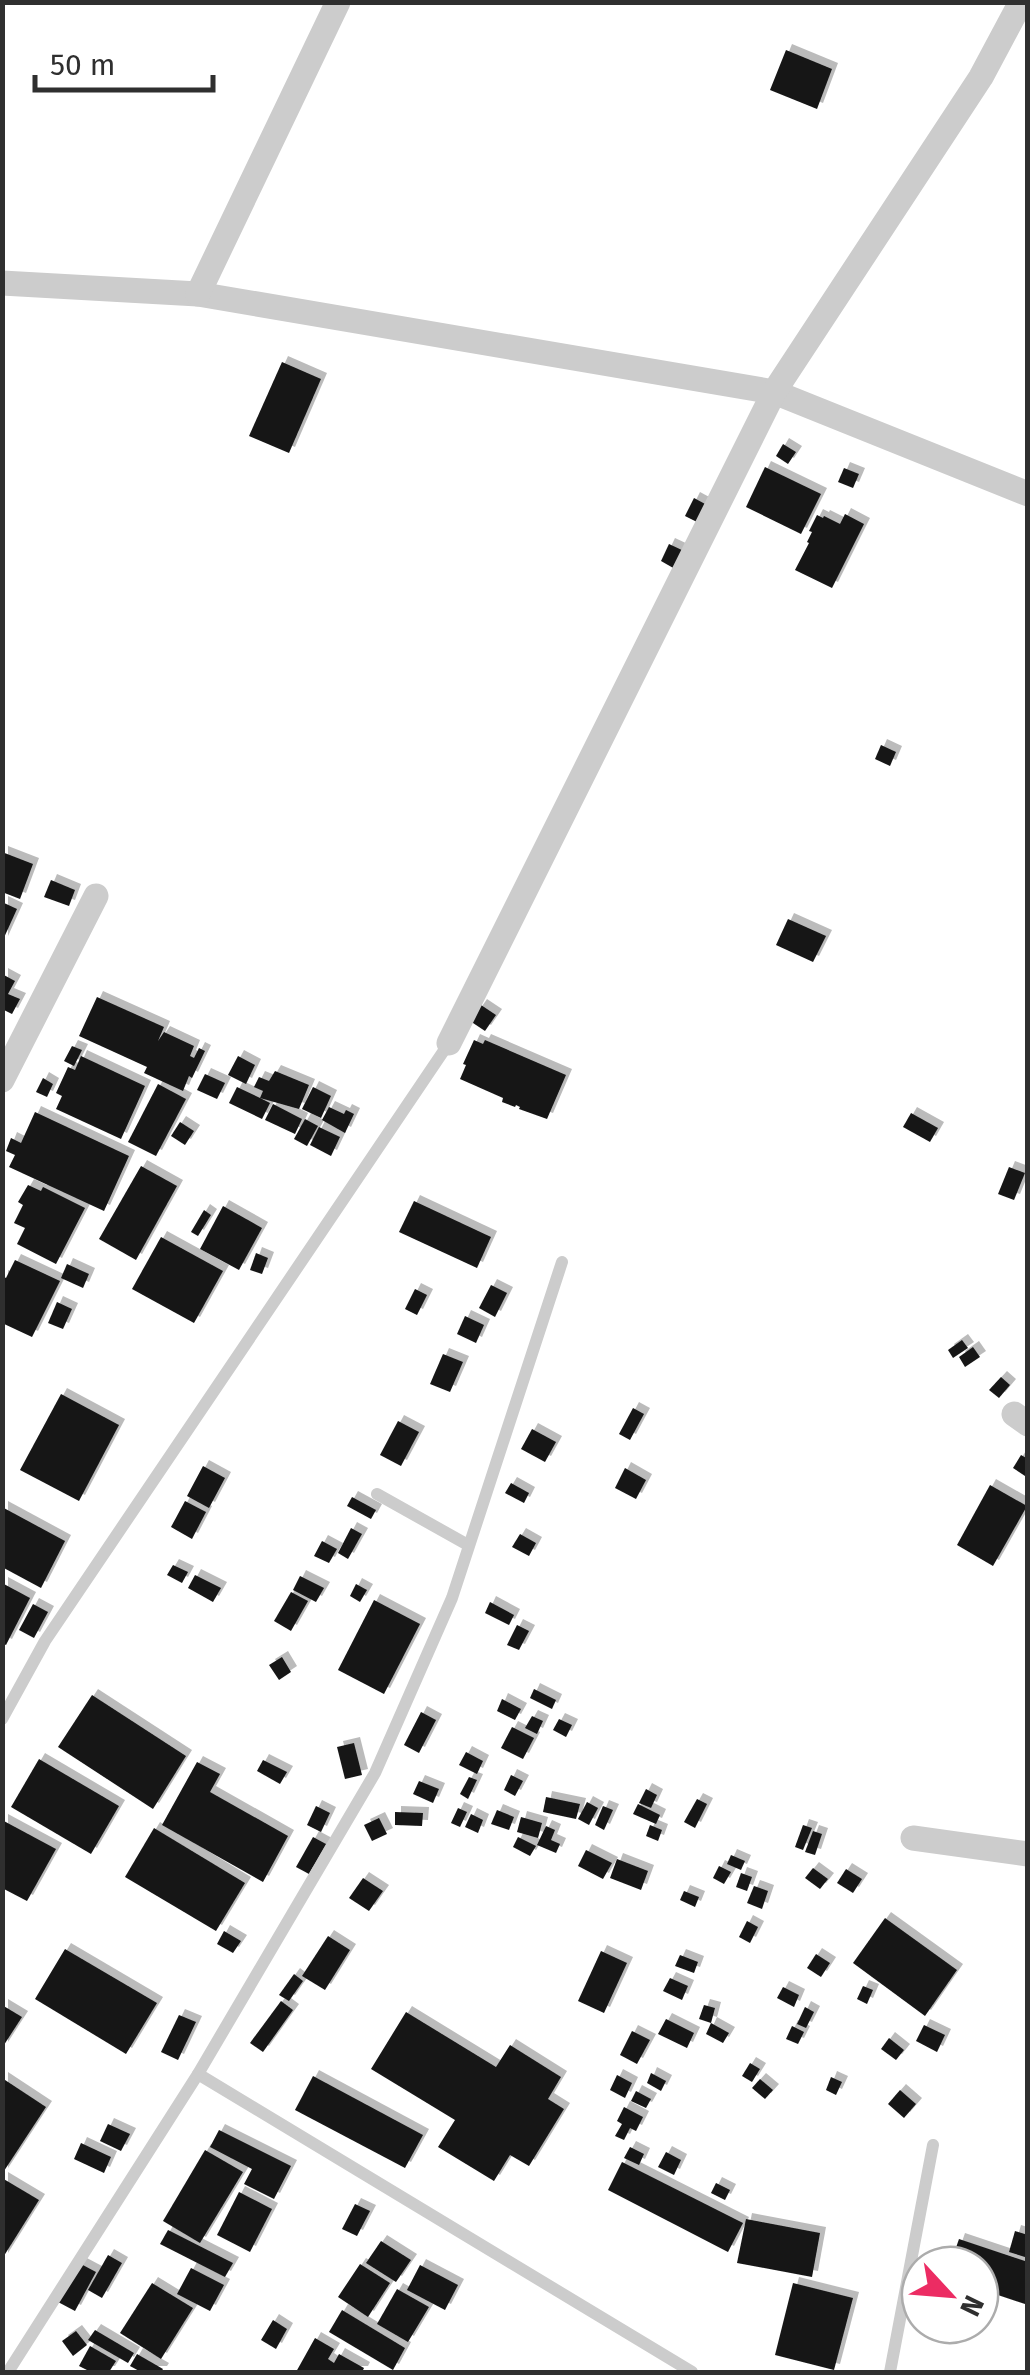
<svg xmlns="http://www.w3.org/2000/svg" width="1030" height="2375" viewBox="0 0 1030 2375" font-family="'Fira Sans',sans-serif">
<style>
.building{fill:#161616;filter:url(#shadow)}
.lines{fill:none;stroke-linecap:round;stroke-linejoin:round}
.service{stroke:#ccc;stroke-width:12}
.minor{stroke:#ccc;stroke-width:25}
</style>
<defs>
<filter id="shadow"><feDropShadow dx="6" dy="-6" stdDeviation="0" flood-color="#0004"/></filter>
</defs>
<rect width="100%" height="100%" fill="#fff"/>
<g class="building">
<polygon points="786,50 832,69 817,109 770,90"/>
<polygon points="282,362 321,379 289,453 249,436"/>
<polygon points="783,444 796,452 788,464 776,456"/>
<polygon points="765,467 821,494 801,534 746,507"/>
<polygon points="844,468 859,474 853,488 838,482"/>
<polygon points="694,498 707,505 699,523 685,516"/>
<polygon points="845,514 864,524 832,588 795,570 809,543 807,542 812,532 809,531 817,515 823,518 824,516 840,524"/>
<polygon points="669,544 684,551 675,569 661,561"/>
<polygon points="881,745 896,752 890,766 875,759"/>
<polygon points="2,852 33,864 20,899 2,892"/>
<polygon points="51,880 75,890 69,906 44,897"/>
<polygon points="2,902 17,909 2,942"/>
<polygon points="788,919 826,936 813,962 776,945"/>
<polygon points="2,974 15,981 8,994 20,999 12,1014 2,1009 5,1003 2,1002"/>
<polygon points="97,997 164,1027 158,1041 164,1032 194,1046 190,1056 194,1058 199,1048 205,1051 192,1078 189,1076 183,1091 144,1073 147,1067 79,1036"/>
<polygon points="481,1005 496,1015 485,1031 470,1021"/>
<polygon points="474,1040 483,1044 485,1040 566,1075 547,1119 519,1109 520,1107 516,1105 515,1107 502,1102 503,1098 460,1079 466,1065 463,1064"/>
<polygon points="72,1046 82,1050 74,1066 64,1061"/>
<polygon points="81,1056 145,1086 121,1139 56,1109 62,1096 56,1093 68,1067 75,1070"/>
<polygon points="238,1056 255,1065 246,1084 228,1075"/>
<polygon points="275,1071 309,1085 299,1109 260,1098 270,1103 262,1119 229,1103 237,1087 260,1098 263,1091 254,1087 259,1077 269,1081"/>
<polygon points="205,1074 225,1083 217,1099 197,1090"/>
<polygon points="43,1078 53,1084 47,1097 36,1092"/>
<polygon points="158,1084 186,1099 156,1156 128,1142"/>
<polygon points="313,1087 331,1096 321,1118 302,1109"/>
<polygon points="273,1104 302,1119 295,1134 265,1120"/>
<polygon points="329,1107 344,1114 346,1110 354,1114 345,1133 322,1120"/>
<polygon points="35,1112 129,1156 104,1211 9,1167 15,1155 6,1151 11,1138 21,1143"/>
<polygon points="911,1113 938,1128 930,1142 903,1127"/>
<polygon points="305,1119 318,1126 307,1146 294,1139"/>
<polygon points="180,1122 194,1131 185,1145 171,1136"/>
<polygon points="319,1127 340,1137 331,1156 310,1145"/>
<polygon points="141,1166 177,1186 136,1260 99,1239"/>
<polygon points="1009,1167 1025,1173 1014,1200 998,1194"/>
<polygon points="28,1185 41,1191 43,1187 85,1208 56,1264 17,1244 25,1228 14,1223 23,1205 18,1202"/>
<polygon points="414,1201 491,1237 477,1268 399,1232"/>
<polygon points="223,1206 262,1228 239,1270 200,1249"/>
<polygon points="204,1210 211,1215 198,1236 191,1232"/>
<polygon points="161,1237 223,1271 194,1323 132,1289"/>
<polygon points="256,1253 268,1258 262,1274 250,1270"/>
<polygon points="15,1260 60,1281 32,1337 2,1323 2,1276 6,1278"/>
<polygon points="67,1264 89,1274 83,1288 61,1278"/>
<polygon points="491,1285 507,1293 495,1317 479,1308"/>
<polygon points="415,1289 427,1295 417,1315 405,1309"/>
<polygon points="57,1302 72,1309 63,1329 48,1323"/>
<polygon points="465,1316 484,1325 476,1343 457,1334"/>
<polygon points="962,1340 968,1348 953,1358 948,1350"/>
<polygon points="973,1347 980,1357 965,1367 959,1357"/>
<polygon points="443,1354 463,1362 450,1392 430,1384"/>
<polygon points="1001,1377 1010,1385 999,1398 989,1390"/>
<polygon points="61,1394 119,1425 79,1501 20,1470"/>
<polygon points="633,1408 644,1414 630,1440 619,1434"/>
<polygon points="398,1421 419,1432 401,1466 380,1455"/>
<polygon points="532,1429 556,1442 545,1462 521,1449"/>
<polygon points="1021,1455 1028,1459 1028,1478 1013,1468"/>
<polygon points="203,1466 225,1478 209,1508 187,1496"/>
<polygon points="625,1468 646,1480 636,1499 615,1488"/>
<polygon points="511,1483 529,1493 524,1503 505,1493"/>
<polygon points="990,1485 1027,1506 993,1566 957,1545"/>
<polygon points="352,1497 376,1510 371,1519 347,1506"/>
<polygon points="185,1501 206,1512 192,1539 171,1527"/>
<polygon points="2,1507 65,1541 41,1588 2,1567"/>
<polygon points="351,1528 362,1534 348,1559 338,1553"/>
<polygon points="520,1534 536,1543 529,1556 512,1547"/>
<polygon points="322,1541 337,1549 329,1563 314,1556"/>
<polygon points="173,1565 188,1572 182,1583 167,1575"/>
<polygon points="195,1575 221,1588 213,1602 188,1588"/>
<polygon points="300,1576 324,1588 316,1602 293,1590"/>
<polygon points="2,1583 30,1598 6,1645 2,1643"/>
<polygon points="356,1584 367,1590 360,1602 350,1596"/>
<polygon points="291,1592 308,1601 291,1631 274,1621"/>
<polygon points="374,1600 420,1624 384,1694 338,1670"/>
<polygon points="490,1602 514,1615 509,1625 485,1613"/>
<polygon points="33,1604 48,1612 34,1638 19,1630"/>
<polygon points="517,1625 529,1631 519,1650 507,1645"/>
<polygon points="282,1657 291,1672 279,1680 269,1665"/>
<polygon points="534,1689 556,1700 552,1709 530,1698"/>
<polygon points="92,1695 186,1756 153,1809 58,1747"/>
<polygon points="502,1699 521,1709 515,1720 497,1711"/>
<polygon points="421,1712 436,1720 419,1753 404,1745"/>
<polygon points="532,1716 543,1721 537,1734 525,1728"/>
<polygon points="559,1719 572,1725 566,1737 553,1730"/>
<polygon points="512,1727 534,1738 523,1759 501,1748"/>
<polygon points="354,1743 362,1775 345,1779 337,1747"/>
<polygon points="466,1752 483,1761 477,1774 459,1765"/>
<polygon points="39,1759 119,1806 91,1854 11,1807"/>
<polygon points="263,1760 287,1772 280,1784 257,1771"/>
<polygon points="197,1762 220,1774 210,1792 288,1836 263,1882 162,1825"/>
<polygon points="511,1775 523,1781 515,1796 504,1790"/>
<polygon points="469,1777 477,1780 468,1799 460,1794"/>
<polygon points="419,1781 439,1789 433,1803 413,1794"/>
<polygon points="646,1789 657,1795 651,1808 639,1803"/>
<polygon points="546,1797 580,1804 576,1819 543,1812"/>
<polygon points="697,1799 707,1804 695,1828 684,1822"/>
<polygon points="587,1802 598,1808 589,1825 578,1819"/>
<polygon points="638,1804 660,1815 656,1824 633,1814"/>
<polygon points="316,1806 330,1813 321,1832 307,1825"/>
<polygon points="603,1806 613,1810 604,1830 595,1825"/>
<polygon points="458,1808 467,1812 460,1827 451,1823"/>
<polygon points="497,1810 514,1817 509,1830 491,1824"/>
<polygon points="395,1812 423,1813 422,1826 395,1825"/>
<polygon points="471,1814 483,1820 478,1833 465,1827"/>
<polygon points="521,1817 542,1823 538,1838 517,1832"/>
<polygon points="379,1818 387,1834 372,1841 364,1825"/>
<polygon points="2,1820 56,1849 27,1901 2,1888"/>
<polygon points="650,1825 662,1830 658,1841 646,1836"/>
<polygon points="803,1825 812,1828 803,1850 795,1847"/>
<polygon points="546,1826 555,1830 551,1840 560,1844 556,1853 537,1845"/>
<polygon points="154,1828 245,1883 216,1931 125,1877"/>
<polygon points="813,1831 822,1834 815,1855 805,1852"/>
<polygon points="313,1837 326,1844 309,1874 296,1867"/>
<polygon points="518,1837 536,1846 530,1856 513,1847"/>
<polygon points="586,1850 612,1863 603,1879 578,1866"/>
<polygon points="731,1855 745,1861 741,1870 727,1864"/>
<polygon points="617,1859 648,1871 641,1890 610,1878"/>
<polygon points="719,1866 731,1872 724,1884 713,1878"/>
<polygon points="813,1868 828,1879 820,1889 805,1878"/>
<polygon points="846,1869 862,1879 853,1893 837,1883"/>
<polygon points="741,1873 752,1877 747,1891 736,1887"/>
<polygon points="363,1878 383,1891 369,1911 349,1898"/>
<polygon points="754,1886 768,1891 762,1909 747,1903"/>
<polygon points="684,1891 699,1897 695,1907 680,1900"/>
<polygon points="885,1918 957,1970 925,2016 853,1963"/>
<polygon points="747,1921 758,1927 750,1943 739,1937"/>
<polygon points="224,1931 241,1941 233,1953 217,1944"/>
<polygon points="328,1936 350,1950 325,1990 302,1976"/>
<polygon points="65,1949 157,2003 126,2054 35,1999"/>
<polygon points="601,1951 627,1963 604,2013 578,2001"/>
<polygon points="816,1954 830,1963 821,1977 807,1968"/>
<polygon points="680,1955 698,1962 694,1973 675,1966"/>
<polygon points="294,1974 303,1981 289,2001 279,1995"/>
<polygon points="670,1978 688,1986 682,2000 663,1991"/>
<polygon points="863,1986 873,1990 867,2004 857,1999"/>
<polygon points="783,1987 799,1995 794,2007 777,1998"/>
<polygon points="281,2001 293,2010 263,2052 250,2043"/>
<polygon points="2,2005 22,2017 2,2048"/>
<polygon points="704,2005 715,2008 711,2023 699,2019"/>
<polygon points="805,2007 814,2012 806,2028 797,2024"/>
<polygon points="406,2012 496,2067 510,2045 561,2077 548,2099 564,2109 529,2166 510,2155 494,2181 438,2147 455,2120 371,2069"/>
<polygon points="179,2015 196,2022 178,2060 161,2052"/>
<polygon points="666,2019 694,2033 687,2048 658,2034"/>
<polygon points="711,2023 729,2033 723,2043 706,2034"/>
<polygon points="924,2025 945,2035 937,2052 916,2041"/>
<polygon points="792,2026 804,2032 798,2044 786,2039"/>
<polygon points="632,2031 650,2040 637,2064 620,2055"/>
<polygon points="889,2038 904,2050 896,2060 881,2049"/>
<polygon points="750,2063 760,2069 752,2082 742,2076"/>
<polygon points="651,2073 666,2081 661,2091 647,2083"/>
<polygon points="617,2075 632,2083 625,2098 610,2090"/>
<polygon points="313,2076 423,2135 405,2168 295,2110"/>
<polygon points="831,2077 842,2082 836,2095 826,2090"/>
<polygon points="2,2078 46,2107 2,2174"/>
<polygon points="760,2079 773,2090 765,2099 752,2088"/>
<polygon points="900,2090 916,2104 904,2118 888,2104"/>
<polygon points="636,2091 651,2099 646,2108 631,2101"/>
<polygon points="624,2107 643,2117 636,2131 630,2128 624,2140 615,2136 622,2124 617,2121"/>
<polygon points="108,2124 130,2134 121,2151 100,2141"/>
<polygon points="219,2130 291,2166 274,2199 244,2184 252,2169 210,2147"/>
<polygon points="81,2143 111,2157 104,2173 74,2159"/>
<polygon points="630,2147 644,2154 639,2165 624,2158"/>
<polygon points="205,2150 243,2172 200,2243 163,2221"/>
<polygon points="666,2152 681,2160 674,2175 658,2167"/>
<polygon points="622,2162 743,2223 728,2252 608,2190"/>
<polygon points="2,2178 39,2200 2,2259"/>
<polygon points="716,2183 730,2190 725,2200 711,2193"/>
<polygon points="239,2192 272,2209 250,2252 217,2235"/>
<polygon points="355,2204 370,2211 357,2236 342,2229"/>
<polygon points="746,2219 820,2233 812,2277 737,2263"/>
<polygon points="168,2230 233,2263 225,2277 160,2244"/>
<polygon points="1015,2231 1028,2235 1028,2258 1009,2252"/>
<polygon points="959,2239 1028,2262 1028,2305 980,2289 980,2265 950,2265"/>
<polygon points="381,2241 411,2260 396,2282 366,2263"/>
<polygon points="108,2255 122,2263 102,2298 88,2290"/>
<polygon points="79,2263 96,2272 75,2311 58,2302"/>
<polygon points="360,2264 390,2283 368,2317 338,2297"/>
<polygon points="420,2265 458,2285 445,2310 407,2290"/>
<polygon points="191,2268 224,2285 210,2311 177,2294"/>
<polygon points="152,2283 193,2308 161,2359 120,2333"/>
<polygon points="793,2283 853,2298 834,2370 775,2355"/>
<polygon points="397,2289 429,2307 408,2342 377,2324"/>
<polygon points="342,2310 405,2348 393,2370 329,2332"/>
<polygon points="273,2320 287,2329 276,2349 261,2340"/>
<polygon points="95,2330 134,2353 128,2363 88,2340"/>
<polygon points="76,2331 87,2345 73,2356 62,2341"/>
<polygon points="315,2338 334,2349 328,2359 334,2363 339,2354 364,2368 362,2372 296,2372"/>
<polygon points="90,2346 116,2361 109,2372 91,2372 79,2366"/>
<polygon points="137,2354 163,2369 161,2372 141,2372 130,2366"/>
</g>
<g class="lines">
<g class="service">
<polyline points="377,1494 468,1545"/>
<polyline points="2,1719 45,1641 449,1043"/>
<polyline points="198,2074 692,2372"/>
<polyline points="8,2372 198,2074 375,1773 452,1598 562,1262"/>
<polyline points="890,2372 933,2145"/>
</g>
<g class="minor">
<polyline points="2,283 198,294 774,392 1028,494"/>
<polyline points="198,294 338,2"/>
<polyline points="449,1043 774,392 981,77 1021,2"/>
<polyline points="2,1080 96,896"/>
<polyline points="1014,1414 1028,1424"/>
<polyline points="913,1838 1028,1854"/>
</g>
</g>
<rect width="1030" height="2375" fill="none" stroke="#2f2f2f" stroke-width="10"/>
<g transform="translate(950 2295) rotate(116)"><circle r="48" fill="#ffffff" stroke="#acacac" stroke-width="2.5"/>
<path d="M0-8L18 38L0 25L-18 38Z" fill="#ec2c63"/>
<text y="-15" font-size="28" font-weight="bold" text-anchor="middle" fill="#2f2f2f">N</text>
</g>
<path d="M35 75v15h178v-15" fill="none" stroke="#2f2f2f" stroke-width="5"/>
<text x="50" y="75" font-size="30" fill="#2f2f2f" stroke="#ffffff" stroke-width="8" paint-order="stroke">50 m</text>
</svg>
